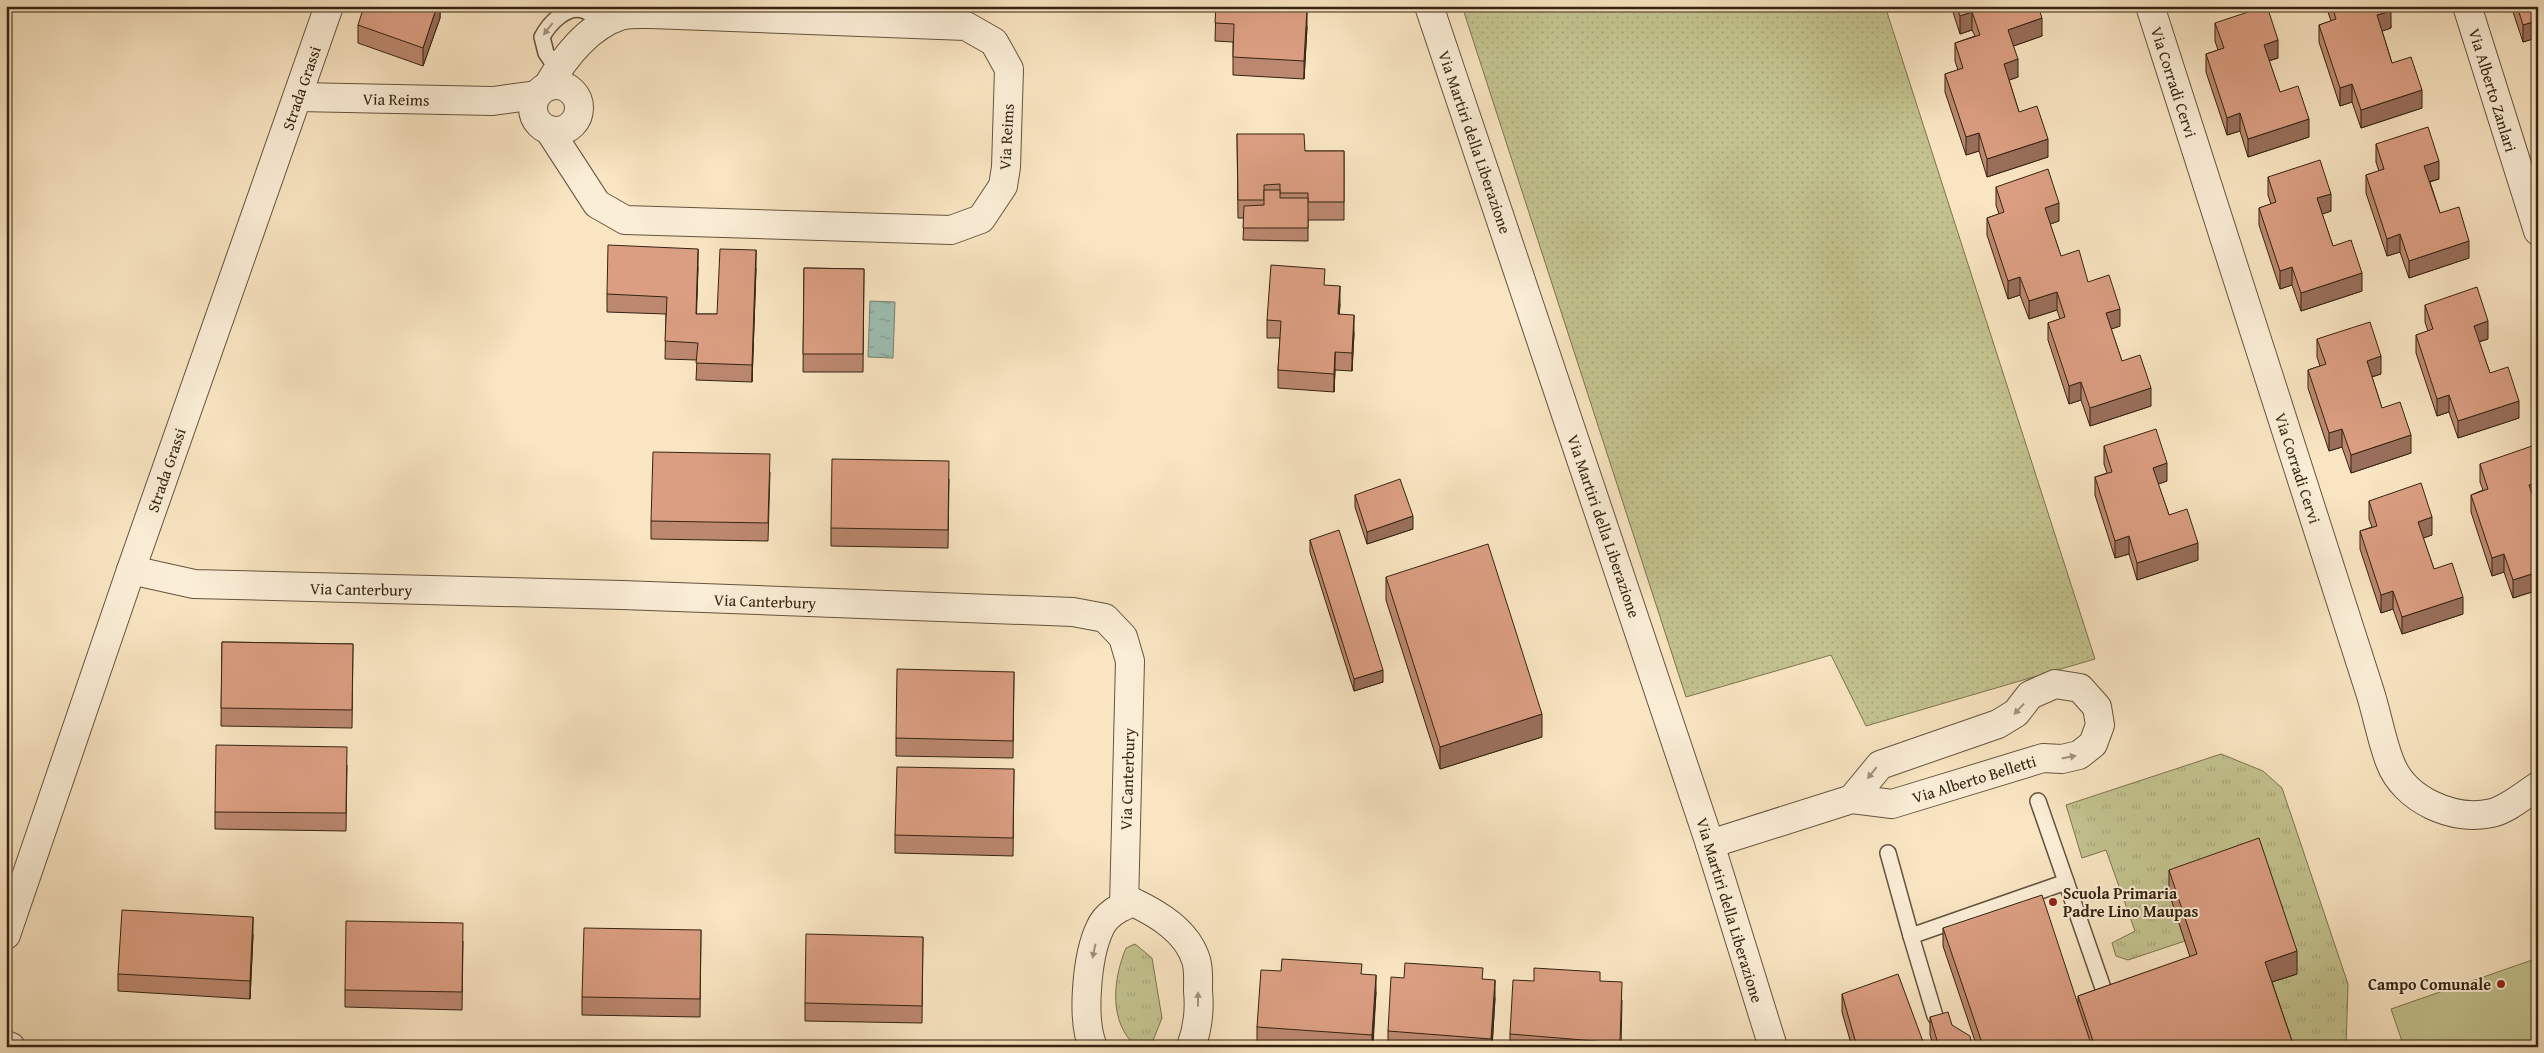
<svg xmlns="http://www.w3.org/2000/svg" width="2544" height="1053" viewBox="0 0 2544 1053" font-family="'Gentium Book Plus',serif">
<style>
.grass{fill:url(#grass-tufts);stroke:#7c7450}
.park{fill:url(#park-dots);stroke:#7c7450}
.garden{fill:#c3c38f;stroke:#7c7450}
.water{fill:url(#water-ripples);stroke:#748173}
.lines{fill:none;stroke-linecap:round;stroke-linejoin:round}
.service-casing{stroke:#65543d;stroke-width:18}
.minor-casing{stroke:#65543d;stroke-width:30}
.tertiary-casing{stroke:#65543d;stroke-width:30}
.service{stroke:#fbeed7;stroke-width:15}
.minor{stroke:#fbeed7;stroke-width:28}
.tertiary{stroke:#fbeed7;stroke-width:28}
.wall{fill:#bc8870;stroke:#342411}
.shaded-wall{fill:#996f5b;stroke:#342411}
.building{fill:#db9e82;stroke:#342411}
.oneway{fill:#a1937e}
.poi-dot{fill:#8f2418;stroke:#fbeed7;stroke-width:2}
.labels{text-anchor:middle;dominant-baseline:central;stroke-width:4;stroke-linejoin:round;paint-order:stroke}
.street-label{font-size:16px;fill:#342411;stroke:#fbeed7}
.poi-label{font-size:16px;font-weight:bold;fill:#342411;stroke:#fbeed7;text-anchor:start}
</style>
<defs>
<pattern id="grass-tufts" width="24" height="20" patternUnits="userSpaceOnUse" patternTransform="scale(1.25)"><rect width="24" height="20" fill="#c3c38f"/><path d="M3 7l-1-3M5 7V3M7 7l1-3M15 17l-1-3M17 17v-4M19 17l1-3" fill="none" stroke="#a8a77a"/></pattern>
<pattern id="park-dots" width="8" height="8" patternUnits="userSpaceOnUse" patternTransform="scale(1.25)"><rect width="8" height="8" fill="#c3c38f"/><path d="M2 2h.1M6 6h.1" fill="none" stroke="#a8a77a" stroke-width="1.8" stroke-linecap="round"/></pattern>
<pattern id="water-ripples" width="26" height="14" patternUnits="userSpaceOnUse" patternTransform="scale(1.25)"><rect width="26" height="14" fill="#9ebfb4"/><path d="M2 4q2-2 4 0t4 0M15 11q2-2 4 0t4 0" fill="none" stroke="#829b91"/></pattern>
</defs>
<rect width="100%" height="100%" fill="#f9e5c2"/>
<filter id="stains"><feTurbulence type="fractalNoise" baseFrequency=".004" numOctaves="4"/><feColorMatrix values="0 0 0 0 .2 0 0 0 0 .09 0 0 0 0 .02 0 0 0 .5 -.17"/></filter>
<radialGradient id="worn" r=".72"><stop offset=".6" stop-color="#630" stop-opacity="0"/><stop offset="1" stop-color="#630" stop-opacity=".3"/></radialGradient>
<g class="grass">
<polygon points="2221,754 2263,771 2282,788 2348,984 2346,1047 2286,1047 2265,984 2297,974 2169,893 2185,941 2128,960 2116,956 2112,943 2135,931 2106,850 2082,858 2066,805"/>
<path d="M1135,944L1152,958L1162,1018L1152,1043L1137,1047C1108,1023 1113,979 1126,948Z"/>
</g>
<polygon class="park" points="1462,6 1885,6 2095,659 1866,726 1831,655 1686,697"/>
<polygon class="garden" points="2538,958 2538,1047 2404,1047 2391,1009"/>
<polygon class="water" points="870,301 895,302 893,358 868,357"/>
<g class="lines">
<g class="service-casing">
<g id="service">
<path d="M557,69L546,53L542,37C549,24 566,5 583,10C590,12 597,19 602,24"/>
<polyline points="2038,801 2103,988"/>
<polyline points="1888,853 1911,936 2066,882"/>
<polyline points="1911,936 1935,1016"/>
</g>
</g>
<g class="minor-casing">
<g id="minor">
<path d="M2150,6L2369,689C2377,713 2381,739 2390,762C2404,800 2454,822 2492,813C2508,809 2524,795 2538,786"/>
<polyline points="2467,6 2538,231"/>
<circle cx="556" cy="108" r="23"/>
<path d="M547,87C564,58 587,27 620,16C629,13 641,14 651,14L966,26L994,42L1009,69L1006,167L1003,186L981,219L951,230L625,220L597,204L549,130"/>
<polyline points="298,97 493,101 537,95"/>
<polyline points="131,570 194,584 622,595 1073,612 1105,618 1123,637 1130,661 1124,906"/>
<polyline points="1710,844 1852,799 1892,804 2043,758 2062,759 2079,755 2093,744 2100,725 2097,707 2080,688 2055,684 2030,695 2016,713 1998,724 1880,765 1852,799"/>
<polyline points="6,935 131,570 329,6"/>
<polyline points="6,1045 11,1047"/>
<path d="M1093,1047C1081,1019 1087,955 1100,928C1106,914 1120,907 1133,902C1158,914 1187,931 1196,960C1199,969 1198,981 1198,991C1200,1011 1198,1028 1191,1047"/>
</g>
</g>
<g class="tertiary-casing">
<polyline id="tertiary" points="1429,6 1710,844 1773,1047"/>
</g>
<use href="#service" class="service"/>
<use href="#minor" class="minor"/>
<use href="#tertiary" class="tertiary"/>
</g>
<g class="wall">
<polygon points="440,6 440,18 423,66 358,43 358,25"/>
<polygon points="1216,6 1293,6 1292,8 1307,27 1304,79 1233,75 1233,42 1215,41"/>
<polygon points="1951,6 2038,6 2042,36 2013,46 2018,77 2009,80 2019,112 2048,157 1987,177 1979,151 1966,155 1945,92 1945,74 1958,70 1955,61 1955,43 1975,36 1972,30 1960,34"/>
<polygon points="2328,6 2389,6 2391,28 2382,31 2392,63 2422,108 2361,128 2352,102 2340,106 2319,42 2319,25 2331,21 2328,12"/>
<polygon points="2511,6 2538,6 2538,45 2536,38 2523,42"/>
<polygon points="2215,23 2278,58 2269,61 2280,92 2309,137 2248,157 2240,131 2227,135 2206,72 2206,54 2218,50 2215,41"/>
<polygon points="1237,134 1305,151 1344,151 1344,220 1308,220 1308,241 1243,240 1244,218 1238,218"/>
<polygon points="2376,144 2439,179 2430,182 2440,213 2469,258 2409,278 2400,252 2387,256 2366,193 2366,175 2379,171 2376,162"/>
<polygon points="2268,177 2331,211 2322,214 2333,246 2362,291 2301,311 2292,285 2280,289 2259,225 2259,208 2271,204 2268,195"/>
<polygon points="1996,187 2059,221 2050,224 2061,256 2088,282 2120,326 2111,329 2122,361 2151,406 2090,426 2081,400 2069,404 2048,340 2048,323 2060,319 2057,310 2029,319 2020,295 2008,299 1987,235 1987,218 1999,214 1996,205"/>
<polygon points="698,267 696,314 717,314 756,268 752,382 696,380 697,360 665,359 666,314 607,312 607,294"/>
<polygon points="804,268 864,269 863,372 803,372"/>
<polygon points="1325,285 1340,304 1339,314 1354,333 1352,371 1335,370 1334,392 1278,388 1278,370 1280,338 1267,338 1267,320"/>
<polygon points="2425,305 2488,339 2479,342 2490,373 2519,418 2458,438 2449,412 2437,416 2416,353 2416,335 2428,331 2425,322"/>
<polygon points="2317,339 2381,374 2372,377 2382,408 2411,453 2351,473 2342,447 2329,451 2308,388 2308,370 2320,366 2317,357"/>
<polygon points="2104,446 2167,481 2158,484 2169,515 2198,560 2137,580 2129,554 2115,558 2095,495 2095,477 2107,473 2104,464"/>
<polygon points="2480,464 2538,464 2538,500 2534,501 2538,512 2538,590 2513,598 2504,572 2492,576 2471,512 2471,495 2483,490 2480,482"/>
<polygon points="770,472 768,541 651,539 651,521"/>
<polygon points="949,479 948,548 831,546 831,528"/>
<polygon points="1355,495 1413,529 1367,544 1355,507"/>
<polygon points="2369,501 2432,535 2423,538 2434,569 2463,614 2402,634 2393,609 2381,613 2360,549 2360,531 2372,527 2369,519"/>
<polygon points="1310,540 1383,682 1354,691 1310,552"/>
<polygon points="1386,577 1542,737 1440,769 1386,600"/>
<polygon points="222,642 353,644 352,728 221,726"/>
<polygon points="1014,672 1013,758 896,756 896,738"/>
<polygon points="347,765 346,831 215,829 215,812"/>
<polygon points="1014,769 1013,856 895,853 895,835"/>
<polygon points="2169,870 2297,974 2272,982 2294,1047 1934,1047 1930,1035 1930,1017 1952,1025 1972,1045 1976,1044 1943,946 1943,928 2078,1003 2078,996 2190,957 2169,893"/>
<polygon points="701,930 700,1017 582,1015 582,997"/>
<polygon points="253,935 250,999 118,991 118,974"/>
<polygon points="923,937 922,1023 805,1021 805,1003"/>
<polygon points="463,941 462,1010 345,1007 345,990"/>
<polygon points="1281,971 1362,974 1376,992 1373,1047 1286,1047 1257,1045 1257,1027"/>
<polygon points="1404,978 1483,979 1495,998 1492,1047 1388,1047 1388,1031"/>
<polygon points="1534,981 1622,1000 1621,1047 1510,1047 1510,1034"/>
<polygon points="1842,994 1925,1047 1852,1047 1842,1012"/>
</g>
<g class="shaded-wall">
<polygon points="437,6 440,6 440,18 423,66 423,48"/>
<polygon points="1307,9 1307,27 1304,79 1304,61"/>
<polygon points="2391,11 2391,28 2377,33 2377,15"/>
<polygon points="1972,12 1972,30 1960,34 1960,16"/>
<polygon points="2042,18 2042,36 2008,48 2008,30"/>
<polygon points="2536,21 2536,38 2523,42 2523,25"/>
<polygon points="2278,40 2278,58 2264,62 2264,45"/>
<polygon points="2018,59 2018,77 2004,82 2004,64"/>
<polygon points="2352,84 2352,102 2340,106 2340,88"/>
<polygon points="2422,90 2422,108 2361,128 2361,110"/>
<polygon points="2240,113 2240,131 2227,135 2227,118"/>
<polygon points="2309,119 2309,137 2248,157 2248,139"/>
<polygon points="1979,133 1979,151 1966,155 1966,137"/>
<polygon points="2048,139 2048,157 1987,177 1987,159"/>
<polygon points="2439,161 2439,179 2424,183 2424,166"/>
<polygon points="2331,194 2331,211 2317,216 2317,198"/>
<polygon points="2059,203 2059,221 2045,226 2045,208"/>
<polygon points="2400,234 2400,252 2387,256 2387,239"/>
<polygon points="2469,241 2469,258 2409,278 2409,261"/>
<polygon points="698,249 698,267 696,331 696,314"/>
<polygon points="756,250 756,268 752,382 752,365"/>
<polygon points="2292,267 2292,285 2280,289 2280,271"/>
<polygon points="2362,273 2362,291 2301,311 2301,293"/>
<polygon points="2020,277 2020,295 2008,299 2008,281"/>
<polygon points="1340,286 1340,304 1338,331 1338,314"/>
<polygon points="2057,292 2057,310 2029,319 2029,301"/>
<polygon points="2120,309 2120,326 2106,331 2106,313"/>
<polygon points="1354,315 1354,333 1352,371 1352,353"/>
<polygon points="2488,321 2488,339 2474,343 2474,326"/>
<polygon points="1335,352 1335,370 1334,392 1334,374"/>
<polygon points="2381,356 2381,374 2367,378 2367,361"/>
<polygon points="2081,382 2081,400 2069,404 2069,386"/>
<polygon points="2151,388 2151,406 2090,426 2090,408"/>
<polygon points="2449,395 2449,412 2437,416 2437,399"/>
<polygon points="2519,401 2519,418 2458,438 2458,421"/>
<polygon points="2342,429 2342,447 2329,451 2329,433"/>
<polygon points="2411,435 2411,453 2351,473 2351,455"/>
<polygon points="2167,463 2167,481 2153,486 2153,468"/>
<polygon points="2538,482 2538,500 2529,503 2529,485"/>
<polygon points="1413,516 1413,529 1367,544 1367,532"/>
<polygon points="2432,517 2432,535 2418,540 2418,522"/>
<polygon points="2129,536 2129,554 2115,558 2115,541"/>
<polygon points="2198,543 2198,560 2137,580 2137,563"/>
<polygon points="2504,554 2504,572 2492,576 2492,558"/>
<polygon points="2538,572 2538,590 2513,598 2513,580"/>
<polygon points="2393,591 2393,609 2381,613 2381,595"/>
<polygon points="2463,597 2463,614 2402,634 2402,617"/>
<polygon points="1383,670 1383,682 1354,691 1354,679"/>
<polygon points="1542,714 1542,737 1440,769 1440,747"/>
<polygon points="253,917 253,935 250,999 250,981"/>
<polygon points="2297,951 2297,974 2265,984 2265,962"/>
<polygon points="1376,975 1376,992 1372,1047 1372,1035"/>
<polygon points="1495,980 1495,998 1492,1047 1491,1047"/>
</g>
<g class="building">
<polygon points="364,6 437,6 423,48 358,25"/>
<polygon points="1216,6 1292,6 1292,8 1307,9 1304,61 1233,57 1234,24 1215,23"/>
<polygon points="1956,6 2038,6 2042,18 2008,30 2018,59 2004,64 2019,112 2037,106 2048,139 1987,159 1979,133 1966,137 1945,74 1963,68 1955,43 1980,35 1972,12 1960,16"/>
<polygon points="2266,6 2267,6 2278,40 2264,45 2280,92 2298,86 2309,119 2248,139 2240,113 2227,118 2206,54 2224,48 2215,23"/>
<polygon points="2332,6 2389,6 2391,11 2377,15 2392,63 2411,57 2422,90 2361,110 2352,84 2340,88 2319,25 2336,19"/>
<polygon points="2517,6 2538,6 2538,27 2536,21 2523,25"/>
<polygon points="2428,127 2439,161 2424,166 2440,213 2459,207 2469,241 2409,261 2400,234 2387,239 2366,175 2384,169 2376,144"/>
<polygon points="1237,134 1304,134 1305,151 1344,151 1344,202 1308,202 1308,193 1280,193 1280,184 1264,185 1264,200 1238,200"/>
<polygon points="2320,160 2331,194 2317,198 2333,246 2351,240 2362,273 2301,293 2292,267 2280,271 2259,208 2276,202 2268,177"/>
<polygon points="2048,169 2059,203 2045,208 2061,256 2079,250 2088,282 2109,275 2120,309 2106,313 2122,361 2140,355 2151,388 2090,408 2081,382 2069,386 2048,323 2065,317 2057,292 2029,301 2020,277 2008,281 1987,218 2004,212 1996,187"/>
<polygon points="1264,190 1280,190 1280,198 1308,198 1308,228 1243,228 1244,206 1264,205"/>
<polygon points="608,245 698,249 696,314 717,314 720,249 756,250 752,365 696,363 698,343 665,341 667,297 607,294"/>
<polygon points="1271,265 1325,269 1324,285 1340,286 1338,314 1354,315 1352,353 1335,352 1334,374 1278,370 1281,321 1267,320"/>
<polygon points="804,268 864,269 863,354 803,354"/>
<polygon points="2477,287 2488,321 2474,326 2490,373 2508,367 2519,401 2458,421 2449,395 2437,399 2416,335 2433,329 2425,305"/>
<polygon points="2370,322 2381,356 2367,361 2382,408 2400,402 2411,435 2351,455 2342,429 2329,433 2308,370 2326,364 2317,339"/>
<polygon points="2156,429 2167,463 2153,468 2169,515 2187,509 2198,543 2137,563 2129,536 2115,541 2095,477 2112,472 2104,446"/>
<polygon points="2532,446 2538,464 2538,482 2529,485 2538,512 2538,572 2513,580 2504,554 2492,558 2471,495 2488,489 2480,464"/>
<polygon points="653,452 770,454 768,523 651,521"/>
<polygon points="832,459 949,461 948,530 831,528"/>
<polygon points="1400,479 1413,516 1367,532 1355,495"/>
<polygon points="2421,483 2432,517 2418,522 2434,569 2452,563 2463,597 2402,617 2393,591 2381,595 2360,531 2377,526 2369,501"/>
<polygon points="1339,530 1383,670 1354,679 1310,540"/>
<polygon points="1488,544 1542,714 1440,747 1386,577"/>
<polygon points="222,642 353,644 352,710 221,708"/>
<polygon points="897,669 1014,672 1013,741 896,738"/>
<polygon points="216,745 347,747 346,813 215,812"/>
<polygon points="897,767 1014,769 1013,838 895,835"/>
<polygon points="2259,838 2297,951 2265,962 2294,1047 2118,1047 2117,1045 2111,1047 2095,1047 2078,996 2197,954 2169,870"/>
<polygon points="2042,895 2092,1047 1939,1047 1930,1017 1948,1012 1952,1025 1970,1036 1972,1045 1982,1043 1943,928"/>
<polygon points="122,910 253,917 250,981 118,974"/>
<polygon points="346,921 463,923 462,992 345,990"/>
<polygon points="584,928 701,930 700,999 582,997"/>
<polygon points="806,934 923,937 922,1006 805,1003"/>
<polygon points="1282,959 1362,964 1361,974 1376,975 1372,1035 1257,1027 1261,970 1281,971"/>
<polygon points="1405,963 1483,968 1482,979 1495,980 1491,1039 1388,1031 1391,977 1404,978"/>
<polygon points="1534,968 1600,972 1600,981 1622,982 1620,1043 1510,1034 1513,980 1534,981"/>
<polygon points="1898,974 1925,1047 1857,1047 1842,994"/>
</g>
<defs><path id="oneway-solid" d="M-6-.8H1V-3.2L6.5 0L1 3.2V.8H-6Z" transform="scale(1.25)"/></defs>
<g class="oneway">
<use href="#oneway-solid" transform="translate(548 29) rotate(128)"/>
<use href="#oneway-solid" transform="translate(2019 709) rotate(133)"/>
<use href="#oneway-solid" transform="translate(2069 757) rotate(-11)"/>
<use href="#oneway-solid" transform="translate(1872 773) rotate(129)"/>
<use href="#oneway-solid" transform="translate(1094 951) rotate(102)"/>
<use href="#oneway-solid" transform="translate(1198 999) rotate(-90)"/>
</g>
<g class="poi-dot">
<circle cx="2053" cy="902" r="5"/>
<circle cx="2501" cy="984" r="5"/>
</g>
<g class="labels">
<g class="street-label">
<text transform="translate(2174 82) rotate(72)">Via Corradi Cervi</text>
<text transform="translate(301 88) rotate(-71)">Strada Grassi</text>
<text transform="translate(2493 90) rotate(73)">Via Alberto Zanlari</text>
<text transform="translate(396 99) rotate(1)">Via Reims</text>
<text transform="translate(1006 137) rotate(-87)">Via Reims</text>
<text transform="translate(1475 142) rotate(71)">Via Martiri della Liberazione</text>
<text transform="translate(2298 468) rotate(72)">Via Corradi Cervi</text>
<text transform="translate(166 470) rotate(-71)">Strada Grassi</text>
<text transform="translate(1604 526) rotate(71)">Via Martiri della Liberazione</text>
<text transform="translate(361 589) rotate(1)">Via Canterbury</text>
<text transform="translate(765 601) rotate(2)">Via Canterbury</text>
<text transform="translate(1127 779) rotate(-88)">Via Canterbury</text>
<text transform="translate(1974 779) rotate(-17)">Via Alberto Belletti</text>
<text transform="translate(1730 910) rotate(73)">Via Martiri della Liberazione</text>
</g>
<g class="poi-label">
<text x="2063" y="893">Scuola Primaria<tspan x="2063" dy="18">Padre Lino Maupas</tspan></text>
<text x="2491" y="984" text-anchor="end">Campo Comunale</text>
</g>
</g>
<rect width="2544" height="1053" fill="none" stroke="#f9e5c2" stroke-width="25"/>
<rect x="8" y="8" width="2529" height="1038" fill="none" stroke="#342411" stroke-width="2.5"/>
<rect x="12" y="12" width="2519" height="1028" fill="none" stroke="#342411"/>
<rect width="100%" height="100%" filter="url(#stains)"/>
<rect width="100%" height="100%" fill="url(#worn)"/>
</svg>
